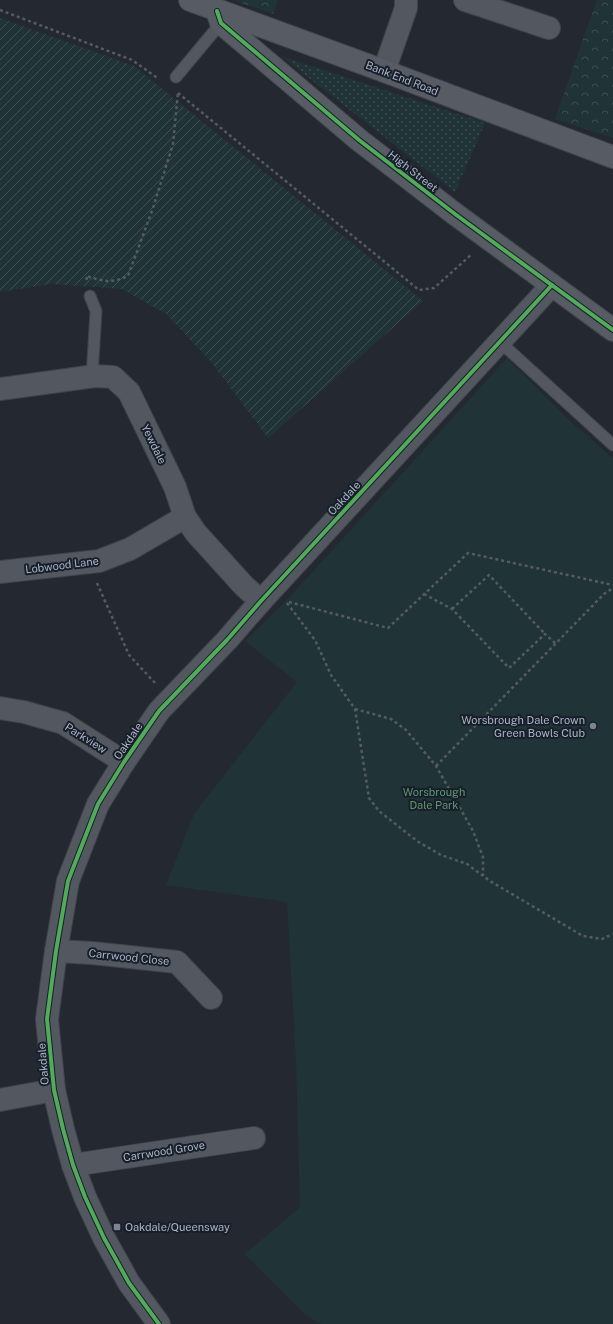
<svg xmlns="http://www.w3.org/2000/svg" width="613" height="1324" viewBox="0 0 613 1324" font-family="'Public Sans',sans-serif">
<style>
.grass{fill:url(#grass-dots)}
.forest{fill:url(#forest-crowns)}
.park{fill:#203337}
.garden{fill:url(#garden-furrows)}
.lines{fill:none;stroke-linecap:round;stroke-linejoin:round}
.lane-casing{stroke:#40434a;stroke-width:13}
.street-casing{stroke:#40434a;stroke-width:24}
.secondary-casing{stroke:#40434a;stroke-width:24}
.path{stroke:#555b62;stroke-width:2.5;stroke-dasharray:3 3;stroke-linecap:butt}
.lane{stroke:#525760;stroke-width:11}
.street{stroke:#525760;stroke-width:22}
.secondary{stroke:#575c64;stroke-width:22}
.cycleway-casing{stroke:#171f2b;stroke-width:6}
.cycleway{stroke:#51ab58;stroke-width:4}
.poi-dot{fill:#7c8391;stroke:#171f2b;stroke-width:1.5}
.labels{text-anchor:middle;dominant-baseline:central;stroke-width:4;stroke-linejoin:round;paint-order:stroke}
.street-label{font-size:11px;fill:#abb4c5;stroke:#171f2b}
.poi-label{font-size:11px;fill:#abb4c5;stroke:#171f2b;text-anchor:end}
.park-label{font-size:11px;fill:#61966f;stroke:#171f2b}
</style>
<defs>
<pattern id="grass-dots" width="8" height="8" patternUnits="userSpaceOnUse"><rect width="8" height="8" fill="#203337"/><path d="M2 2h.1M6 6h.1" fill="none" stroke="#3e4e52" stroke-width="1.8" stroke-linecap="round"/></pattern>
<pattern id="forest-crowns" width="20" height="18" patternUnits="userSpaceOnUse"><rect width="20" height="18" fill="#203337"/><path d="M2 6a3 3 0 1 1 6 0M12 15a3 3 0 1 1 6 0" fill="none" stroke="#3e4e52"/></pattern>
<pattern id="garden-furrows" width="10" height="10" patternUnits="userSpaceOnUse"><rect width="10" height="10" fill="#203337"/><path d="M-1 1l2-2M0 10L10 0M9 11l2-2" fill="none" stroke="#3e4e52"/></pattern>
</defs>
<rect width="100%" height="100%" fill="#242931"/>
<polygon class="grass" points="281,56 485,123 455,192"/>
<g class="forest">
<polygon points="233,0 278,0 273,14"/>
<polygon points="597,0 613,0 613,138 555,119"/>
</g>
<polygon class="park" points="507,358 569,420 613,458 613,1324 321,1324 305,1315 245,1254 300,1207 296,1060 287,902 166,885 194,814 297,682 245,641 286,601"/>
<polygon class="garden" points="0,18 134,66 423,301 268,438 212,363 166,314 122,289 51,284 0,292"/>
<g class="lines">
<g class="lane-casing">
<g id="lane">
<polyline points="176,77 221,23"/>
<polyline points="90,296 96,311 92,376"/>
<polyline points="500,342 613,445"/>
</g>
</g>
<g class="street-casing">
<g id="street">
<polyline points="465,0 549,28"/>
<polyline points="384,71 406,8 406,0"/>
<polyline points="0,389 95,376 113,377 129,392 175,487 185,517 196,533 244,586 261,601"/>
<polyline points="0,572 99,561 130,549 185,517"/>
<polyline points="0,708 24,712 63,723 124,762"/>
<polyline points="56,951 92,953 177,962 211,998"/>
<polyline points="0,1100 54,1090"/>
<polyline points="73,1165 254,1138"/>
<polyline points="159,1324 129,1283 104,1238 85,1197 73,1165 63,1129 54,1090 47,1019 56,951 68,881 98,804 124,762 159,711 227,640 261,601 552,285"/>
</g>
</g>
<g class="secondary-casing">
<g id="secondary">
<polyline points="190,0 384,71 613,157"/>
<polyline points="217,11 221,23 359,140 455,214 613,330"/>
</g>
</g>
<g class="path">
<polyline points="0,10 132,60 159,79"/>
<polyline points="178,93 419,290 434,288 472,254"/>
<path d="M87,280L86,276C104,281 110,284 128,276L153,208L173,144L178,92"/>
<polyline points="97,583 129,655 156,684"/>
<polyline points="424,594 452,609 509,668 545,634 556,644"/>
<polyline points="289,602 388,628 468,553 613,585"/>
<polyline points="287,603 315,640 331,675 355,709 369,798 379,811 417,841 441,855 467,864 490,881 583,936 602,939 613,934"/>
<polyline points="452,609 489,575 545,634"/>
<polyline points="355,709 391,719 406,730 436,766 473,831 483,857 483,876"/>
<polyline points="436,766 604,594 613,588"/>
</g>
<use href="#lane" class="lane"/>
<use href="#street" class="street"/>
<use href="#secondary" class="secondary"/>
<g class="cycleway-casing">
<g id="cycleway">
<polyline points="217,11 221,23 359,140 455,214 613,330"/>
<polyline points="159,1324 129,1283 104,1238 85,1197 73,1165 63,1129 54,1090 47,1019 56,951 68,881 98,804 124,762 159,711 227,640 261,601 552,285"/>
</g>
</g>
<use href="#cycleway" class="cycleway"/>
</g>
<g class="poi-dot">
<circle cx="593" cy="726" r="4"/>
<rect x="113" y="1223" width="8" height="8" rx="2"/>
</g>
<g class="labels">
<g class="street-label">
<text transform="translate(402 78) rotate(21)">Bank End Road</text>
<text transform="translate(413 171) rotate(38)">High Street</text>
<text transform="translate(154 444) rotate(64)">Yewdale</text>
<text transform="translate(344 498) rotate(-47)">Oakdale</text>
<text transform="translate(62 565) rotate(-7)">Lobwood Lane</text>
<text transform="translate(86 738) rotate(32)">Parkview</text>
<text transform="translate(128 741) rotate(-56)">Oakdale</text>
<text transform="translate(129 957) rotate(6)">Carrwood Close</text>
<text transform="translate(43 1064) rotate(-95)">Oakdale</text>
<text transform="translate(164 1151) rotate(-9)">Carrwood Grove</text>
</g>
<g class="poi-label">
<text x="585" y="720">Worsbrough Dale Crown<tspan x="585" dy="13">Green Bowls Club</tspan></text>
<text x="125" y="1227" text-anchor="start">Oakdale/Queensway</text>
</g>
<g class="park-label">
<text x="434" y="792">Worsbrough<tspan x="434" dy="13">Dale Park</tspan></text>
</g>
</g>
</svg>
